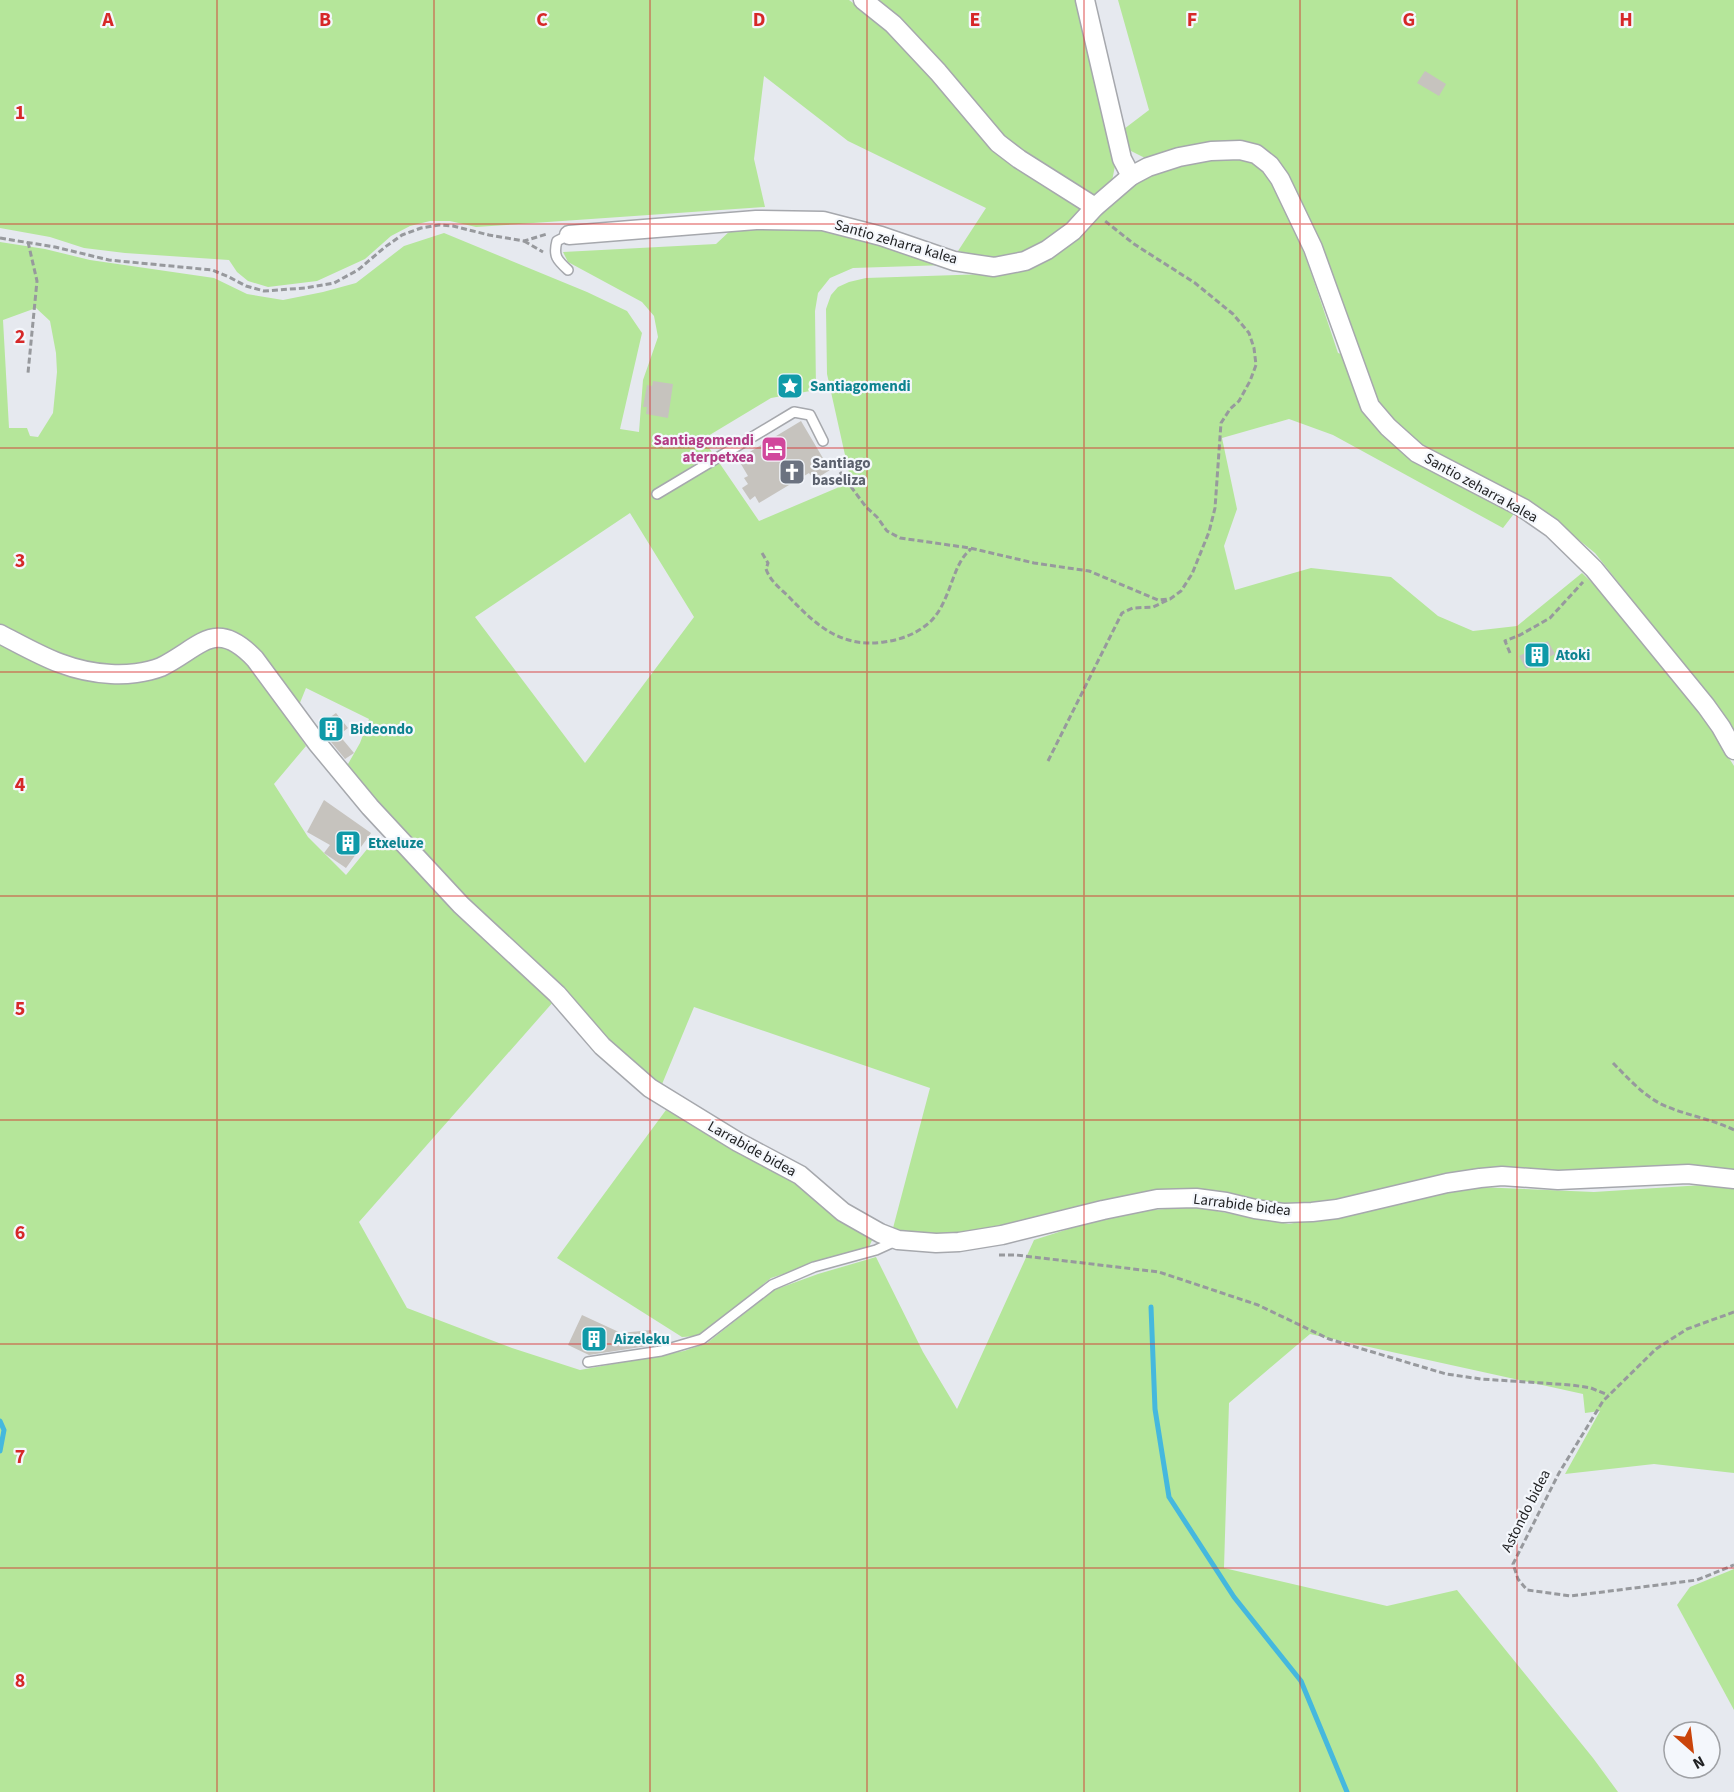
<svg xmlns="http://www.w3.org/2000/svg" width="1734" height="1792" viewBox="0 0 1734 1792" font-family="'Source Sans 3',sans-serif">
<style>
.green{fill:#b5e69a;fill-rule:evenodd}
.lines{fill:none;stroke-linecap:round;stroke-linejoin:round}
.stream{stroke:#45b8de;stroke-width:5}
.building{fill:#c6c3be}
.lane-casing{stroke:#a6a8ad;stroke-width:12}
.street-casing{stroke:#a6a8ad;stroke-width:21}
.path{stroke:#97999d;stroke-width:3;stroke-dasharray:6 3;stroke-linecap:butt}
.lane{stroke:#fff;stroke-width:9}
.street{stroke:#fff;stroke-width:18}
.grid{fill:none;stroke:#d62828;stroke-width:1.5;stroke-opacity:0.55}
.labels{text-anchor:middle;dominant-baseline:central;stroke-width:4.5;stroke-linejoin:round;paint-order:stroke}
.street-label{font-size:15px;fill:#1f2022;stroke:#f4f7fc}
.culture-label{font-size:15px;font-weight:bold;fill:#0d838f;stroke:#f4f7fc;text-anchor:start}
.hotel-label{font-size:15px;font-weight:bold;fill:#b23c85;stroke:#f4f7fc;text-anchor:end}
.worship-label{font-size:15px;font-weight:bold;fill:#5b616d;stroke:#f4f7fc;text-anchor:start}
.grid-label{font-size:20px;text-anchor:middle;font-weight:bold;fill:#d62828;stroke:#f4f7fc;stroke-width:4.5;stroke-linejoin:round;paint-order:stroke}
</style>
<rect width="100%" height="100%" fill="#e6e9ef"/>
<g class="green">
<polygon points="0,0 849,0 874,18 871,0 1077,0 1115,166 1112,181 1074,219 1054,237 1022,255 993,259 958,251 986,208 848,141 764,76 754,159 765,207 476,227 450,221 430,221 410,226 391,236 365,259 317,281 268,287 248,281 237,272 229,260 125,253 84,248 50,237 0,228"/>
<path d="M1118,0H1734V733L1727,721L1703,689L1595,553L1538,507L1516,511L1503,528L1333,435L1289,419L1222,438L1237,509L1224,546L1235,590L1311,568L1391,577L1438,616L1473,631L1517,626L1582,573L1606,596L1695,704L1734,766V1174L1690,1169L1620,1174L1524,1176L1491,1169L1345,1202L1312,1207L1280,1208L1220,1195L1184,1192L1148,1194L1038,1221L955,1235L925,1237L893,1228L930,1088L694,1007L660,1089L630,1065L561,991L456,894L344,771L360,743L369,719L306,688L297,710L248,643L236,634L234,652L258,676L306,746L274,784L308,837L346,875L377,837L404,854L437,889L554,1001L359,1222L407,1308L512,1348L580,1370L684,1351L707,1343L774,1290L818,1274L876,1257L923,1352L957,1409L1034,1240L1121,1212L1195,1207L1289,1224L1477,1187L1594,1192L1734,1183V1473L1654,1464L1565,1474L1600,1411L1585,1413L1583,1394L1310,1334L1229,1403L1224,1568L1387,1606L1457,1590L1593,1758L1618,1792H0V242L45,249L90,260L214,278L247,294L283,300L323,292L356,283L404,246L444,233L587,292L627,311L642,333L620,429L639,432L643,380L658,337L654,316L642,302L568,262L563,252L716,244L731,230L768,225L819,227L946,265L853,268L830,278L818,293L815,311L816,390L771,398L703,439L759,521L851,482L827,374L826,309L831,295L838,287L849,282L866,278C897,277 927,276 957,275C980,274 1003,274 1025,267C1067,251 1090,215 1124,188C1145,171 1172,164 1199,159C1221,155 1250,154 1268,171C1278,180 1283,199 1288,212C1307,258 1322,305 1338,353L1356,358L1318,250L1278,169L1259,152L1242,146L1195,149L1147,159L1129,150L1124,129L1149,110ZM36,308L50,321L56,353L57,372L53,413L38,437L30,436L27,428H9L3,320ZM630,513L694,617L585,763L475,617Z"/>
<polygon points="666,1110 794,1180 873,1238 869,1247 771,1278 699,1336 682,1337 557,1258"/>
<polygon points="1734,1569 1734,1710 1677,1605 1690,1587"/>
</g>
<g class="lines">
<g class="stream">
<polyline points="1151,1307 1155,1409 1169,1497 1234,1597 1301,1681 1347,1792"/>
<polyline points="0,1421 4,1430 0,1451"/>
</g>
</g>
<g class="building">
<polygon points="1425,71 1446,84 1439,96 1417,83"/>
<polygon points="653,381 673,384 668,418 646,414 647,407 643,407 647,385 652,386"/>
<polygon points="801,421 830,470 814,480 809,473 759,503 755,496 750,500 742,488 748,484 744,478 748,476 738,459"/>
<polygon points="1548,641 1555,654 1526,669 1519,656"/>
<polygon points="336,713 348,728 339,735 354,753 345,759 318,726"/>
<polygon points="324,800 371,833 346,868 324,853 330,845 307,832"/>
<polygon points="582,1315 621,1333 651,1330 654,1345 589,1355 568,1345"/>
</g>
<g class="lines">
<g class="lane-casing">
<g id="lane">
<path d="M568,270C557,260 553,256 557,241L569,235"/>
<polyline points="657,494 794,412 810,415 823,441"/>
<polyline points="588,1362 661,1351 702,1339 772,1285 814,1267 876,1250 898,1240"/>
</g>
</g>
<g class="street-casing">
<g id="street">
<polyline points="863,0 893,24 938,72 998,143 1019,159 1095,207"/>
<polyline points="1085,0 1122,159 1131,176"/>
<polyline points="569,235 756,220 823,221 881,236 954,261 994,267 1025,261 1047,250 1073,231 1095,207 1131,176 1148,167 1179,157 1211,151 1240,150 1256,154 1270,165 1280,179 1313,248 1370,406 1388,427 1417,453 1523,508 1552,528 1594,569 1706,706 1721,727 1734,750"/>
<path d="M0,634C37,653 67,672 111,674C126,675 146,673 161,667C201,647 215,617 255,659L317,743L370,807L461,905L557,994L602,1046L650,1088L738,1142L800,1175L843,1212L880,1233L898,1240L936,1243L959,1242L1002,1235L1103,1210L1157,1199L1196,1198L1226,1202L1255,1209L1283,1213L1312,1212L1337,1209L1447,1183L1480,1178L1502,1176L1558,1180L1688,1174L1734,1179"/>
</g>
</g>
<g class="path">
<polyline points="0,238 55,247 109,260 212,270 229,277 246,286 264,291 305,288 334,283 358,270 385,247 402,235 421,228 439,225 453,226 489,235 524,241 547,234"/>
<polyline points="524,241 543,252"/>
<polyline points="28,242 37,281 28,373"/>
<polyline points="840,472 866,507 877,517 887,531 900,538 970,548 1034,563 1089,571 1158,600 1170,599 1181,591 1192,574 1209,532 1215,508 1221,423 1230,409 1239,401 1250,381 1256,365 1254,348 1249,333 1233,314 1195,283 1134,244 1105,221"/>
<path d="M762,553L768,563L766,569C770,581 780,588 789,597C817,626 841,648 884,642C901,640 918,633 930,622C951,602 952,564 970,550V548"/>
<polyline points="1510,653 1505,641 1520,635 1550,618 1583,582"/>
<polyline points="1048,761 1122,613 1133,608 1153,607 1168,600"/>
<path d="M1613,1063C1627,1077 1641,1093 1659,1103C1683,1115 1710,1118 1734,1130"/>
<polyline points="999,1255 1016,1255 1159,1272 1258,1305 1329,1339 1446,1374 1481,1379 1572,1385 1591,1388 1608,1395"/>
<polyline points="1734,1312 1687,1329 1656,1349 1603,1401 1559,1473 1513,1564 1518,1579 1527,1590 1571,1596 1697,1580 1734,1565"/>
</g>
<use href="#lane" class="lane"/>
<use href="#street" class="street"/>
</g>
<path class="grid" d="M217,0V1792M434,0V1792M650,0V1792M867,0V1792M1084,0V1792M1300,0V1792M1517,0V1792M0,224H1734M0,448H1734M0,672H1734M0,896H1734M0,1120H1734M0,1344H1734M0,1568H1734"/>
<defs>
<g id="sight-square" transform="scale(1.35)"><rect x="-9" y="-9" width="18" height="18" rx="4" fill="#0f9aa8" stroke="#f4f7fc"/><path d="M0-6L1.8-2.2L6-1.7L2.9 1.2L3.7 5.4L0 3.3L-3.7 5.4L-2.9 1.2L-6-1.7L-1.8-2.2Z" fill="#fff"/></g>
<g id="hotel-square" transform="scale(1.35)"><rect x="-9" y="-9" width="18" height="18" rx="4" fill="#d1479c" stroke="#f4f7fc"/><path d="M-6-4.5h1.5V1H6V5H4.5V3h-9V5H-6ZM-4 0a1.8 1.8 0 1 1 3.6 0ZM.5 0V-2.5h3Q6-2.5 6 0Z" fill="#fff"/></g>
<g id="church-square" transform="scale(1.35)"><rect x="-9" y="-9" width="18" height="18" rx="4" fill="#6b7280" stroke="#f4f7fc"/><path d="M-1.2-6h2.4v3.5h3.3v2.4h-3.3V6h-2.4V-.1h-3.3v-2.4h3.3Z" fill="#fff"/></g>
<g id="building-square" transform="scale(1.35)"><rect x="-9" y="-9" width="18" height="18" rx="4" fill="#0f9aa8" stroke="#f4f7fc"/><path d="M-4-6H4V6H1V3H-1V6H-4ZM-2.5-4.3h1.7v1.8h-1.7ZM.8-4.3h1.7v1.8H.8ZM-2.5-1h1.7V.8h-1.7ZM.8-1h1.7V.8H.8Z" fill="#fff"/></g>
</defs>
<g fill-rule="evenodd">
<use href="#sight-square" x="790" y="386"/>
<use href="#hotel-square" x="774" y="449"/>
<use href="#church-square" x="792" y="472"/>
<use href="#building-square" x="1537" y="655"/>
<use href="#building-square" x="331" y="729"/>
<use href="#building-square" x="348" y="843"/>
<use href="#building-square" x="594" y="1339"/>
</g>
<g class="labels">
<g class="street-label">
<text transform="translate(896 242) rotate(16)">Santio zeharra kalea</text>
<text transform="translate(1481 488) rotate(29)">Santio zeharra kalea</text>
<text transform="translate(752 1149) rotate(29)">Larrabide bidea</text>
<text transform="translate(1242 1205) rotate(7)">Larrabide bidea</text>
<text transform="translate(1526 1511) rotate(-63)">Astondo bidea</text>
</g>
<g class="culture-label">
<text x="810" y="386">Santiagomendi</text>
<text x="1556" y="655">Atoki</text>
<text x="350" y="729">Bideondo</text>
<text x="368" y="843">Etxeluze</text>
<text x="614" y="1339">Aizeleku</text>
</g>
<g class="hotel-label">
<text x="754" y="440">Santiagomendi<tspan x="754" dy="17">aterpetxea</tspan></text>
</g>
<g class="worship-label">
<text x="812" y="463">Santiago<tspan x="812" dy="17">baseliza</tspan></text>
</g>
</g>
<g class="grid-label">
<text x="108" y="26">A</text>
<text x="325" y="26">B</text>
<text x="542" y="26">C</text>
<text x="759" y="26">D</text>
<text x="975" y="26">E</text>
<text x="1192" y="26">F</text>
<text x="1409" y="26">G</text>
<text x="1626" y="26">H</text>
<text x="20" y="119">1</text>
<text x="20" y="343">2</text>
<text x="20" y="567">3</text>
<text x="20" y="791">4</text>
<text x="20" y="1015">5</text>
<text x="20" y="1239">6</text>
<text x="20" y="1463">7</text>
<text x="20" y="1687">8</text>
</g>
<g transform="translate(1692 1750) rotate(152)"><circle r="28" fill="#f4f7fc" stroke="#9fa1a5" stroke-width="1.5"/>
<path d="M0-4.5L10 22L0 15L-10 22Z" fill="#ca440b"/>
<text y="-9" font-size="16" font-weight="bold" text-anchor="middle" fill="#1f2022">N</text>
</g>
</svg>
